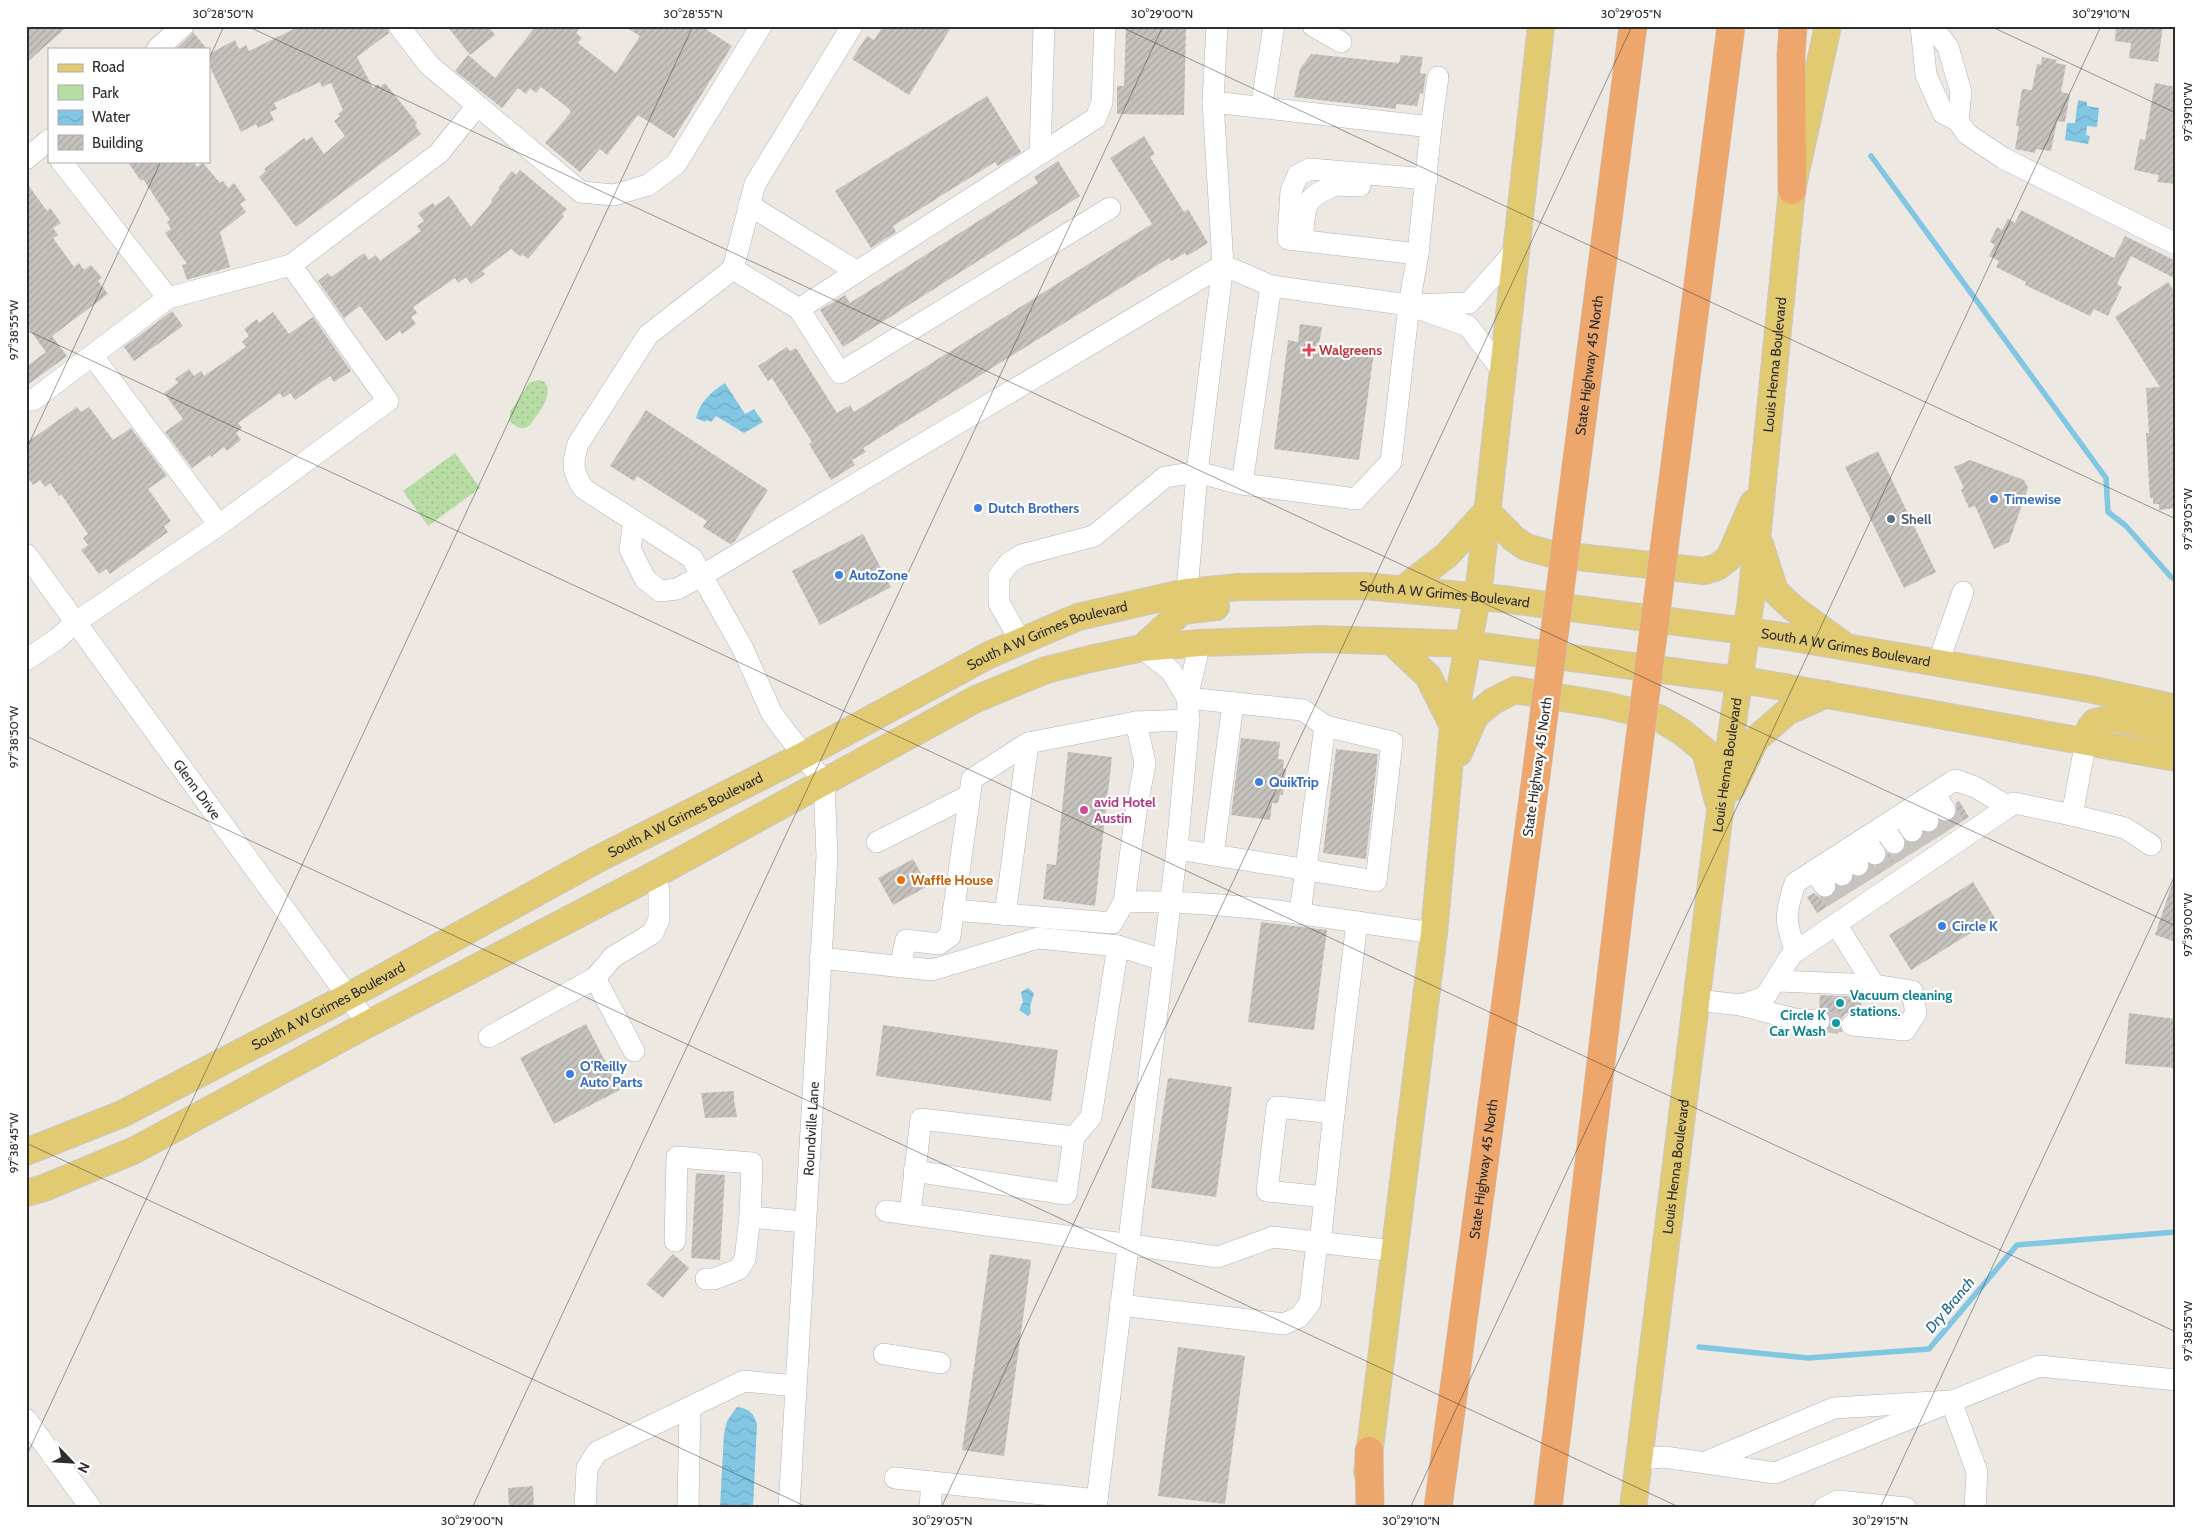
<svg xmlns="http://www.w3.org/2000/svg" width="2202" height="1534" viewBox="0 0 2202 1534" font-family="Cabin,sans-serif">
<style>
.green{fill:url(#green-dots)}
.water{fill:url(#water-waves)}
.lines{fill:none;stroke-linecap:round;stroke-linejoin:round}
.stream{stroke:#81c6e2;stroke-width:5.5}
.building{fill:url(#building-hatch)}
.minor-tunnel{stroke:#c7c3be;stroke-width:21;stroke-dasharray:21 11;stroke-linecap:butt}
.minor-casing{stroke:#b2b3bc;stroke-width:22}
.major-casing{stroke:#c8c8c8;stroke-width:28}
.highway-casing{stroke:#c8c8c8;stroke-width:29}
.minor{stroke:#fff;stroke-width:21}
.major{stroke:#e2ca72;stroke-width:26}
.highway{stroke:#eda76d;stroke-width:28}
.highway-bridge-casing{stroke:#c8c8c8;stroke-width:29;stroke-linecap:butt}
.highway-bridge{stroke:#eda76d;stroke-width:28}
.ticks{fill:none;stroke:#2d2d2d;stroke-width:1;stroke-opacity:0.45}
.health-dot{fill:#e0444e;stroke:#fff;stroke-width:2}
.shop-dot{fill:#3f7fe0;stroke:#fff;stroke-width:2}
.service-dot{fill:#5c6f8a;stroke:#fff;stroke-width:2}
.hotel-dot{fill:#d1479c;stroke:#fff;stroke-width:2}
.food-dot{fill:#e8710a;stroke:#fff;stroke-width:2}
.culture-dot{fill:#0f9aa8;stroke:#fff;stroke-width:2}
.labels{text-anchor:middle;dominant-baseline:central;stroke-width:4.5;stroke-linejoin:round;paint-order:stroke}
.health-label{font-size:14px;font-weight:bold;fill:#be3a42;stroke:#fff;text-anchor:start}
.street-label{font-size:14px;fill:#2d2d2d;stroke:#fff}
.shop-label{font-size:14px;font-weight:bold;fill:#366cbe;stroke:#fff;text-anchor:start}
.service-label{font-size:14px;font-weight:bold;fill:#4e5e75;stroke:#fff;text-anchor:start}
.hotel-label{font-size:14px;font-weight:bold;fill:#b23c85;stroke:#fff;text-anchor:start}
.food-label{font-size:14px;font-weight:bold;fill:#c56008;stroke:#fff;text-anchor:start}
.culture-label{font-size:14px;font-weight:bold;fill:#0d838f;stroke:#fff;text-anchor:start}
.water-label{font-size:15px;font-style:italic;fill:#1d6791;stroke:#fff}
.neatline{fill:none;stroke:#2d2d2d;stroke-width:2}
.ticks-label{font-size:12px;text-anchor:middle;fill:#2d2d2d}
</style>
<defs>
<pattern id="green-dots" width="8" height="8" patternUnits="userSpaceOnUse" patternTransform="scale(1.25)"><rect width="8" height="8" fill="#b7dda5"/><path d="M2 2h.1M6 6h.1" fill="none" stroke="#9ebe8e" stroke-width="1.8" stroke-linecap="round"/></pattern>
<pattern id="water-waves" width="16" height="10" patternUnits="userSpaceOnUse" patternTransform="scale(1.25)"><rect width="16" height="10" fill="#81c6e2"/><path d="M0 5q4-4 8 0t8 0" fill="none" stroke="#70aac2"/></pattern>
<pattern id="building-hatch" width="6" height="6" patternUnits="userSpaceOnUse" patternTransform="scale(1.25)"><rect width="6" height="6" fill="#c6c2bd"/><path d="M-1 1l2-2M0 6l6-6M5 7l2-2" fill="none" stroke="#aaa7a3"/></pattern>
</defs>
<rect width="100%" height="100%" fill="#ede8e2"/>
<g class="green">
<path d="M539,380L545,382C554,397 538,413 530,425C521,432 516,426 509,421L510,412L529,383Z"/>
<polygon points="455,453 480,488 428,526 403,491"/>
</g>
<g class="water">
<polygon points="2078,100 2087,102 2087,106 2099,108 2097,127 2087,126 2086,135 2090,136 2088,144 2065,140 2067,123 2075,123"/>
<path d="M725,383L745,414L754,409L763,422L744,433L716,416L711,422L707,420L705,422L696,418C700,402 711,392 725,383Z"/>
<polygon points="1028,988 1034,993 1030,1007 1031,1013 1028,1016 1019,1010 1023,1002 1021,992"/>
<path d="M737,1407C750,1409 753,1413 757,1424L753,1508H720L724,1433L727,1421Z"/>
</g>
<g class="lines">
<g class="stream">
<polyline points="1871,156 2106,478 2108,512 2126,526 2171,577 2176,580"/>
<polyline points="1699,1347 1808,1358 1929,1349 2017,1245 2176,1232"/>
</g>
</g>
<g class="building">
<polygon points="26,26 68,26 26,63"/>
<polygon points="300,26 387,26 389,33 357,57 373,88 378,84 380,87 385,83 417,123 415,125 421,134 296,227 259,177 266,171 264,169 304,138 306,141 312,137 324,154 345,136 334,121 340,116 338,114 343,110 331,83 322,87 320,82 274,103 277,109 270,112 274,120 258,128 256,124 241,132 209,65 209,54 235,40 239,49 246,45 249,51"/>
<polygon points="447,26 488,26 495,35 470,55"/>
<polygon points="536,26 581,26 576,33 582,38 578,43 616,73 640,36 624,26 701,26 732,46 674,138 638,115 607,155 600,149 580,172 545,143 571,112 568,108 541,87 536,93 530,88 526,94 518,88 502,108 455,71 468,55 495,78"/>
<polygon points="883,26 952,26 909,95 852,59 867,36 874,40"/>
<polygon points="1126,26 1186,26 1184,115 1117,114 1117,86 1124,86"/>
<polygon points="2116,26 2163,26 2158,62 2129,58 2131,43 2115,41"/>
<polygon points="193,32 207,49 176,49 191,35"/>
<polygon points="1311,54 1399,63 1401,55 1423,57 1420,73 1426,74 1423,94 1420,93 1417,106 1396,104 1396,109 1294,97 1300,69"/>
<polygon points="2042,57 2057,60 2056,63 2066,65 2061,92 2070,94 2065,122 2057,121 2051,151 2036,149 2035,153 2015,149 2019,126 2016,126 2022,89 2032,90 2037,64 2041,65"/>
<polygon points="2155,83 2176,87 2176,184 2157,182 2159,175 2134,170 2140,139 2145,140"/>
<polygon points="987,96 1021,152 998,166 995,162 893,226 896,232 871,248 835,191"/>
<polygon points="1144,136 1155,154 1150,157 1184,212 1188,209 1208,243 1187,256 1185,253 1171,261 1169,258 863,448 866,452 852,460 855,465 831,480 809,444 812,442 772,378 768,381 758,366 787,347 790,351 796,348 837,413 850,405 854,412 1152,224 1110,158"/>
<polygon points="127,161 193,161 197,167 203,163 220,183 223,181 228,188 234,183 246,200 240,204 246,212 220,232 230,267 187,280 182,265 187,264 165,233 171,229 167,222 170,220 143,179 141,181"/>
<polygon points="1058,161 1080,196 843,347 820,310 845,295 850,303 1038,183 1034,177"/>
<polygon points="520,170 567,209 562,214 564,216 528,259 522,254 521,257 511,249 482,271 485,274 471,284 466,277 458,283 455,278 413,307 417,313 411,317 416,324 402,334 400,331 386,341 360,306 344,318 318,281 328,273 331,277 364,253 369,260 376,255 380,261 421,231 417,226 424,221 418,213 433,203 435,206 449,196 471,227 492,202 491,200 500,189 498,188 512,171 516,175"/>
<polygon points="26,182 47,211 50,208 61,223 53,228 58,235 53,238 74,267 79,263 84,270 91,265 102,278 98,281 108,294 52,336 67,356 26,386 26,367 46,352 26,325"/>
<polygon points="2021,210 2114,258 2125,236 2176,261 2176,279 2131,256 2117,284 2122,287 2108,316 2094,309 2090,316 2025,285 2026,282 1996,267 1999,261 1989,256 1995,245 1990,242 1997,227 2002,230 2008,219 2015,223"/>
<polygon points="2168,282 2176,294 2176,508 2159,510 2159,504 2153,504 2153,498 2150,498 2146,433 2149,433 2146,388 2160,387 2115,317"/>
<polygon points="172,311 183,326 134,361 124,347"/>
<polygon points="273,312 289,334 313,317 351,371 334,382 330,376 295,400 290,393 283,398 280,393 238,423 242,428 236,433 241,440 227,451 224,447 211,457 210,455 192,468 165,432 183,419 164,393 178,383 175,379 189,369 194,376 201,371 204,376 246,347 242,342 249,336 244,329 257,319 259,323"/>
<polygon points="1300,324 1322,327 1319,344 1374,352 1359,460 1274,449 1288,340 1298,342"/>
<polygon points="77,407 81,412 89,407 113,440 131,428 167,476 148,489 171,521 164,526 168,532 110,574 106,569 99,574 81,550 88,545 83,538 88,534 61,494 59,496 50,483 45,487 40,480 33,485 26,475 26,443"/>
<polygon points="646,410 768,490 735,541 730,544 703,527 707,521 637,476 634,481 610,466"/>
<polygon points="1878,451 1936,572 1904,588 1845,467"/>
<polygon points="1970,460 2024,480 2028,488 2009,542 1994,549 1975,506 1969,508 1961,490 1964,488 1954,467"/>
<polygon points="863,534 891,587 820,625 792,571"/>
<polygon points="1241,738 1280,742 1278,759 1284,760 1283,768 1286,769 1283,795 1280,795 1278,803 1272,803 1270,820 1231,815"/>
<polygon points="1336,749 1378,754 1366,859 1323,853"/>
<polygon points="1068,752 1112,757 1095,906 1043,899 1047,864 1056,865"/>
<polygon points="1959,801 1969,817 1817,913 1807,897 1814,893 1820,898 1832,896 1837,886 1849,885 1854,877 1865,875 1870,865 1876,866 1882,864 1887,853 1894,855 1901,854 1905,849 1906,842 1918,842 1924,833 1935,831 1940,821 1946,822 1952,820 1956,815 1956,803"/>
<polygon points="913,859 928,886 893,905 878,878"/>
<polygon points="2173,881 2176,882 2176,942 2155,935"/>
<polygon points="1973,882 1995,918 1911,970 1889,935"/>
<polygon points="1261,922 1327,930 1314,1030 1248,1022"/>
<polygon points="1820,995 1862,997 1860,1013 1847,1013 1842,1017 1840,1024 1842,1032 1826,1031 1831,1022 1826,1011 1819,1008"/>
<polygon points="2129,1013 2176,1019 2176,1068 2125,1064"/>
<polygon points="586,1024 620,1090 554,1124 520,1058"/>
<polygon points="883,1025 1058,1050 1051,1101 876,1076"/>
<polygon points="1168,1078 1232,1087 1216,1197 1151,1188"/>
<polygon points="734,1091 734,1100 737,1117 705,1118 701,1093"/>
<polygon points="696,1173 725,1175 720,1260 691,1258"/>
<polygon points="673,1254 689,1268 663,1298 646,1284"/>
<polygon points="990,1254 1031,1260 1004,1456 962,1450"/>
<polygon points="1178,1347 1245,1356 1225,1504 1158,1496"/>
<polygon points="533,1486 534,1508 509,1508 508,1488"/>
</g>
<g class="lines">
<g class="minor-tunnel">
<polyline points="1945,810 1955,826"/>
<polyline points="1928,821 1938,837"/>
<polyline points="1912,831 1922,847"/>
<polyline points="1894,843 1904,858"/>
<polyline points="1875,854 1884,870"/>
<polyline points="1858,865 1868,881"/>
<polyline points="1842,875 1852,891"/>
<polyline points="1825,886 1835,901"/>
<polyline points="1819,1021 1852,1025"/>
</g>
<g class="minor-casing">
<g id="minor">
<polyline points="399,26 429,65 581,192 614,195 648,185 676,164 761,26"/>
<polyline points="1217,26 1213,102 1431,127 1418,254 1409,305"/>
<polyline points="1313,26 1341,42"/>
<polyline points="1921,26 1926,75 1943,113 1958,121 1967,134 2003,158 2176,244"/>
<polyline points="1932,26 1948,47 1961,92 1958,121"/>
<polyline points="157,49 183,26"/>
<polyline points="1261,108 1274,26"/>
<polyline points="1431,127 1438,77"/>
<polyline points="1040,154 1044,26"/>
<polyline points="26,159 49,140"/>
<polyline points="61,161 168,298"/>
<polyline points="749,205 856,271"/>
<polyline points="1302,240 1305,211 1309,201 1317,194 1335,185 1360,186"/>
<polyline points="1418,254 1288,239 1291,191 1298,175 1310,169 1427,179"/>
<polyline points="733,269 755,184 852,26"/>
<polyline points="799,309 1096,118 1102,102 1105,26"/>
<polyline points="92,355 219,525"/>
<polyline points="1502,370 1468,326 1409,305 1469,303 1515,251"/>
<polyline points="26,400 33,400 168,298 291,265 439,153 477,106"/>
<polyline points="634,521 630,549 645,579 660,591 677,589 703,575 1223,265 1213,102"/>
<path id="s1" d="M26,554L368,1024"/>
<polyline points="1187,592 1197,472 1223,265 1271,286"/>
<polyline points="1020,640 999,603 999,576 1009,563 1022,555 1094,536 1165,477 1197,472 1242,484 1356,499 1391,462 1409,305 1271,286 1242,484"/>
<polyline points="1142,648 1171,671 1187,698"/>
<polyline points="26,660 57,639 76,622 219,525 388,401 291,265"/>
<polyline points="1938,663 1963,592"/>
<polyline points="1934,794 1945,810"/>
<polyline points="1917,805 1928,821"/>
<polyline points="1902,815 1912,831"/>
<polyline points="2072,815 2125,828 2151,845"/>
<polyline points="1883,827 1894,843"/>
<polyline points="1865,839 1875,854"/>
<polyline points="877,842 970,795"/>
<polyline points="1177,849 1376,881 1392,742 1325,726 1303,710 1187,698"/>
<polyline points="1848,849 1858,865"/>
<polyline points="1213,855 1233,703"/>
<polyline points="1831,860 1842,875"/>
<polyline points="1814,871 1825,886"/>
<polyline points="1124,902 1136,812 1145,763 1136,722"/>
<path d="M953,910L1112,923L1124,902C1228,899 1331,919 1434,933"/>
<polyline points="1300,913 1325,726"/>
<polyline points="1005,915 1028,743"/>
<polyline points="1836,924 1874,985"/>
<path d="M1796,951C1784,921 1785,914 1795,883L1955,780L1975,787L2009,807"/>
<polyline points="820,958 932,970 1038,938 1118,946 1163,960"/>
<polyline points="900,967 906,940 939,944 950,936 972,779 1028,743 1136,722 1189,720"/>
<polyline points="595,978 634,1051"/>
<polyline points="1776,981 1874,985 1912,991 1916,1013 1905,1030 1852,1025"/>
<polyline points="1696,1000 1741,1005 1765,997 1792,954 2014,803 2072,815 2086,741"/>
<polyline points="1741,1005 1794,1019 1819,1021"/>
<polyline points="489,1037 595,978 613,957 653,933 659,919 659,891 656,874"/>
<polyline points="1334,1113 1357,922"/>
<polyline points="914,1171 1066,1194 1074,1137 1091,1117 1118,946"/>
<polyline points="886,1211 1218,1257 1273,1237 1394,1251"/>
<polyline points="910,1214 921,1119 1074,1137"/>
<polyline points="675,1241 677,1157 752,1163 750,1217"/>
<polyline points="1320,1243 1334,1113 1277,1107 1267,1191 1325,1197"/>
<polyline points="706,1279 714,1279 739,1269 745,1259 750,1217 805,1222"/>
<polyline points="1120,1305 1284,1324 1299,1317 1310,1303 1317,1242"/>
<polyline points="884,1354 940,1363"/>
<polyline points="26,1419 91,1508"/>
<polyline points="1639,1459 1664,1457 1775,1473 2039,1366 2176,1380"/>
<polyline points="1706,1462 1834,1408 1951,1401 1977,1472 1975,1508"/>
<polyline points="895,1478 1097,1500"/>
<polyline points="585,1508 587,1468 597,1452 744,1381 795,1386"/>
<polyline points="688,1508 690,1407"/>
<path id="s2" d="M789,1508L827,856L824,782L772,714L743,649L692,558L584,489C572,472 572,463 578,444L648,335L733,269L799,309L840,373L1110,208"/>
<polyline points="930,1508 932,1482"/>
<polyline points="1096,1508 1177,849 1189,720 1187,698 1200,643"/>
<polyline points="1824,1508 1838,1501 1906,1508"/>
</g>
</g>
<g class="major-casing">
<g id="major">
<polyline points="1487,511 1514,539 1526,547 1551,554 1704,571 1717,567 1729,558 1753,503"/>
<polyline points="1760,544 1775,591 1793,608 1841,643"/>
<polyline points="1403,589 1447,555 1487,511"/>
<polyline points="1392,642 1428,676 1453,726"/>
<polyline points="1142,648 1182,611 1216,607"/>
<polyline points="2086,741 2090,728 2095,722 2114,718 2176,732"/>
<polyline points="1459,753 1475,716 1493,701 1515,690 1606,705 1659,718 1682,732 1705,751 1718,801"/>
<polyline points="1732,788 1756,739 1787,712 1827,694"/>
<path id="s3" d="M26,1152L122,1114L347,997L596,860L804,755L989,655L1078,617L1187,592L1239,587L1364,586L1503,599L1776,635L2089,689L2176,708"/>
<polyline points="26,1193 44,1188 135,1150 368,1024 656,874 976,699 1046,670 1090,659 1142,648 1200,643 1321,639 1467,644 1761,683 2176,758"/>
<polyline points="1367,1472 1434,933 1453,726 1479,587 1541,26"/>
<path id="s4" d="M1633,1508L1720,811L1751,600L1792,190L1828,26"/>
</g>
</g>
<g class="highway-casing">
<g id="highway">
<polyline points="1792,190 1791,55 1793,26"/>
<polyline points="1369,1451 1370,1508"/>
<path id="s5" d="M1438,1508L1536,776"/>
<polyline points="1548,1508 1633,792"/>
</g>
</g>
<use href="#minor" class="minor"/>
<use href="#major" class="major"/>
<use href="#highway" class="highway"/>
<g class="highway-bridge-casing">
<g id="highway-bridge">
<path id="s6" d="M1536,776L1633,26"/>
<polyline points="1633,792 1731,26"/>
</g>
</g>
<use href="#highway-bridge" class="highway-bridge"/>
</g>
<path class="ticks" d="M247,26L2176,926M1119,26L2176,519M1990,26L2176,113M209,59L224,26M26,330L2176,1332M26,450L161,161M26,736L1681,1508M26,1143L809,1508M26,1457L693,26M472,1508L1163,26M941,1508L1632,26M1410,1508L2101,26M1880,1508L2176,873"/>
<path class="health-dot" d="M1306.5 342.5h5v5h5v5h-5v5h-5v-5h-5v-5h5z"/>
<g class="shop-dot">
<circle cx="1994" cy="499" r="5"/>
<circle cx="978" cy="508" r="5"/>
<circle cx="839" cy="575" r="5"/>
<circle cx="1259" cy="782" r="5"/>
<circle cx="1942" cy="926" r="5"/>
<circle cx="570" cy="1074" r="5"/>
</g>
<circle class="service-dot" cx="1891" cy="519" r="5"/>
<circle class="hotel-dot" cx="1084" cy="810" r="5"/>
<circle class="food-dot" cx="901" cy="880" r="5"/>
<g class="culture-dot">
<circle cx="1840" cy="1003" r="5"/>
<circle cx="1836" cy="1023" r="5"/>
</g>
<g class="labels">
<g class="health-label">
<text x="1319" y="350">Walgreens</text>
</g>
<g class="street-label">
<text stroke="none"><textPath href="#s4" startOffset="1152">Louis Henna Boulevard</textPath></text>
<text stroke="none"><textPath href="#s6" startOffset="414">State Highway 45 North</textPath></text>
<text stroke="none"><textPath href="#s3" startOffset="1551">South A W Grimes Boulevard</textPath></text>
<text stroke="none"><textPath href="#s3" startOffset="1146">South A W Grimes Boulevard</textPath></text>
<text stroke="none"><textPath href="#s3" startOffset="1956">South A W Grimes Boulevard</textPath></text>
<text stroke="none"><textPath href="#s4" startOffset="749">Louis Henna Boulevard</textPath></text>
<text transform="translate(1537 767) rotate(-82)">State Highway 45 North</text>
<text stroke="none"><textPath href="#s1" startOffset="291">Glenn Drive</textPath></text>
<text stroke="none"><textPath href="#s3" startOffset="741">South A W Grimes Boulevard</textPath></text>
<text stroke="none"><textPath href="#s3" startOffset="336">South A W Grimes Boulevard</textPath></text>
<text stroke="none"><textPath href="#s2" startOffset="380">Roundville Lane</textPath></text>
<text stroke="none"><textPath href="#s4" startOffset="344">Louis Henna Boulevard</textPath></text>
<text stroke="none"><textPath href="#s5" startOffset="342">State Highway 45 North</textPath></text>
</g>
<g class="shop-label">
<text x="2004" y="499">Timewise</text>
<text x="988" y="508">Dutch Brothers</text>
<text x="849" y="575">AutoZone</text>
<text x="1269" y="782">QuikTrip</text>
<text x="1952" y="926">Circle K</text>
<text x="580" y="1066">O'Reilly<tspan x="580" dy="16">Auto Parts</tspan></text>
</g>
<g class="service-label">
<text x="1901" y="519">Shell</text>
</g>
<g class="hotel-label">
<text x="1094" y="802">avid Hotel<tspan x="1094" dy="16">Austin</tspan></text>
</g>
<g class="food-label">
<text x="911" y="880">Waffle House</text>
</g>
<g class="culture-label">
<text x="1850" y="995">Vacuum cleaning<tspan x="1850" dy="16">stations.</tspan></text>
<text x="1826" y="1015" text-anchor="end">Circle K<tspan x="1826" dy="16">Car Wash</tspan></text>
</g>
<g class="water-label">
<text transform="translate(1950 1305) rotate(-50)">Dry Branch</text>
</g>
</g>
<rect width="2202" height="1534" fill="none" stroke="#ffffff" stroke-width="55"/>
<rect x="48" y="48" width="162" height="115" fill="#ffffff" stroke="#ababab"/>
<rect x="58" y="64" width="25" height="8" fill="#e2ca72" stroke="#ababab"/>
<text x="92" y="72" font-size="15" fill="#2d2d2d">Road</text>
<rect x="58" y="85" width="25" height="15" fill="#b7dda5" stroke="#ababab"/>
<text x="92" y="98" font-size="15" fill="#2d2d2d">Park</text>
<rect x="58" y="110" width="25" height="15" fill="url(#water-waves)" stroke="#ababab"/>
<text x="92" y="122" font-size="15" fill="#2d2d2d">Water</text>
<rect x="58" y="135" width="25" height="15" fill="url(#building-hatch)" stroke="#ababab"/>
<text x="92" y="148" font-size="15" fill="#2d2d2d">Building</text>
<g transform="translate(72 1462) rotate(115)" stroke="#ffffff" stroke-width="4" paint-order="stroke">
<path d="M0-4L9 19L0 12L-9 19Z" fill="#2d2d2d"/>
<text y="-8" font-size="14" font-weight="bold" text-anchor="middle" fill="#2d2d2d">N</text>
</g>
<rect x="28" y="28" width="2146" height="1478" class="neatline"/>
<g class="ticks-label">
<text x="223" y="18">30°28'50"N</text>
<text x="693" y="18">30°28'55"N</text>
<text x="1162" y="18">30°29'00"N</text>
<text x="1631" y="18">30°29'05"N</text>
<text x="2101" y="18">30°29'10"N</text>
<text transform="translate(2188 112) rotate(-90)" y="4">97°39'10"W</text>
<text transform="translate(14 330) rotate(-90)" y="4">97°38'55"W</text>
<text transform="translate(2188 519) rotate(-90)" y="4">97°39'05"W</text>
<text transform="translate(14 737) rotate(-90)" y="4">97°38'50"W</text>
<text transform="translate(2188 925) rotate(-90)" y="4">97°39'00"W</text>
<text transform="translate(14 1143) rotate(-90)" y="4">97°38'45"W</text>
<text transform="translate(2188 1331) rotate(-90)" y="4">97°38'55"W</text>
<text x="472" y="1525">30°29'00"N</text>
<text x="942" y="1525">30°29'05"N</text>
<text x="1411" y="1525">30°29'10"N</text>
<text x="1880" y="1525">30°29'15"N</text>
</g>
</svg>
